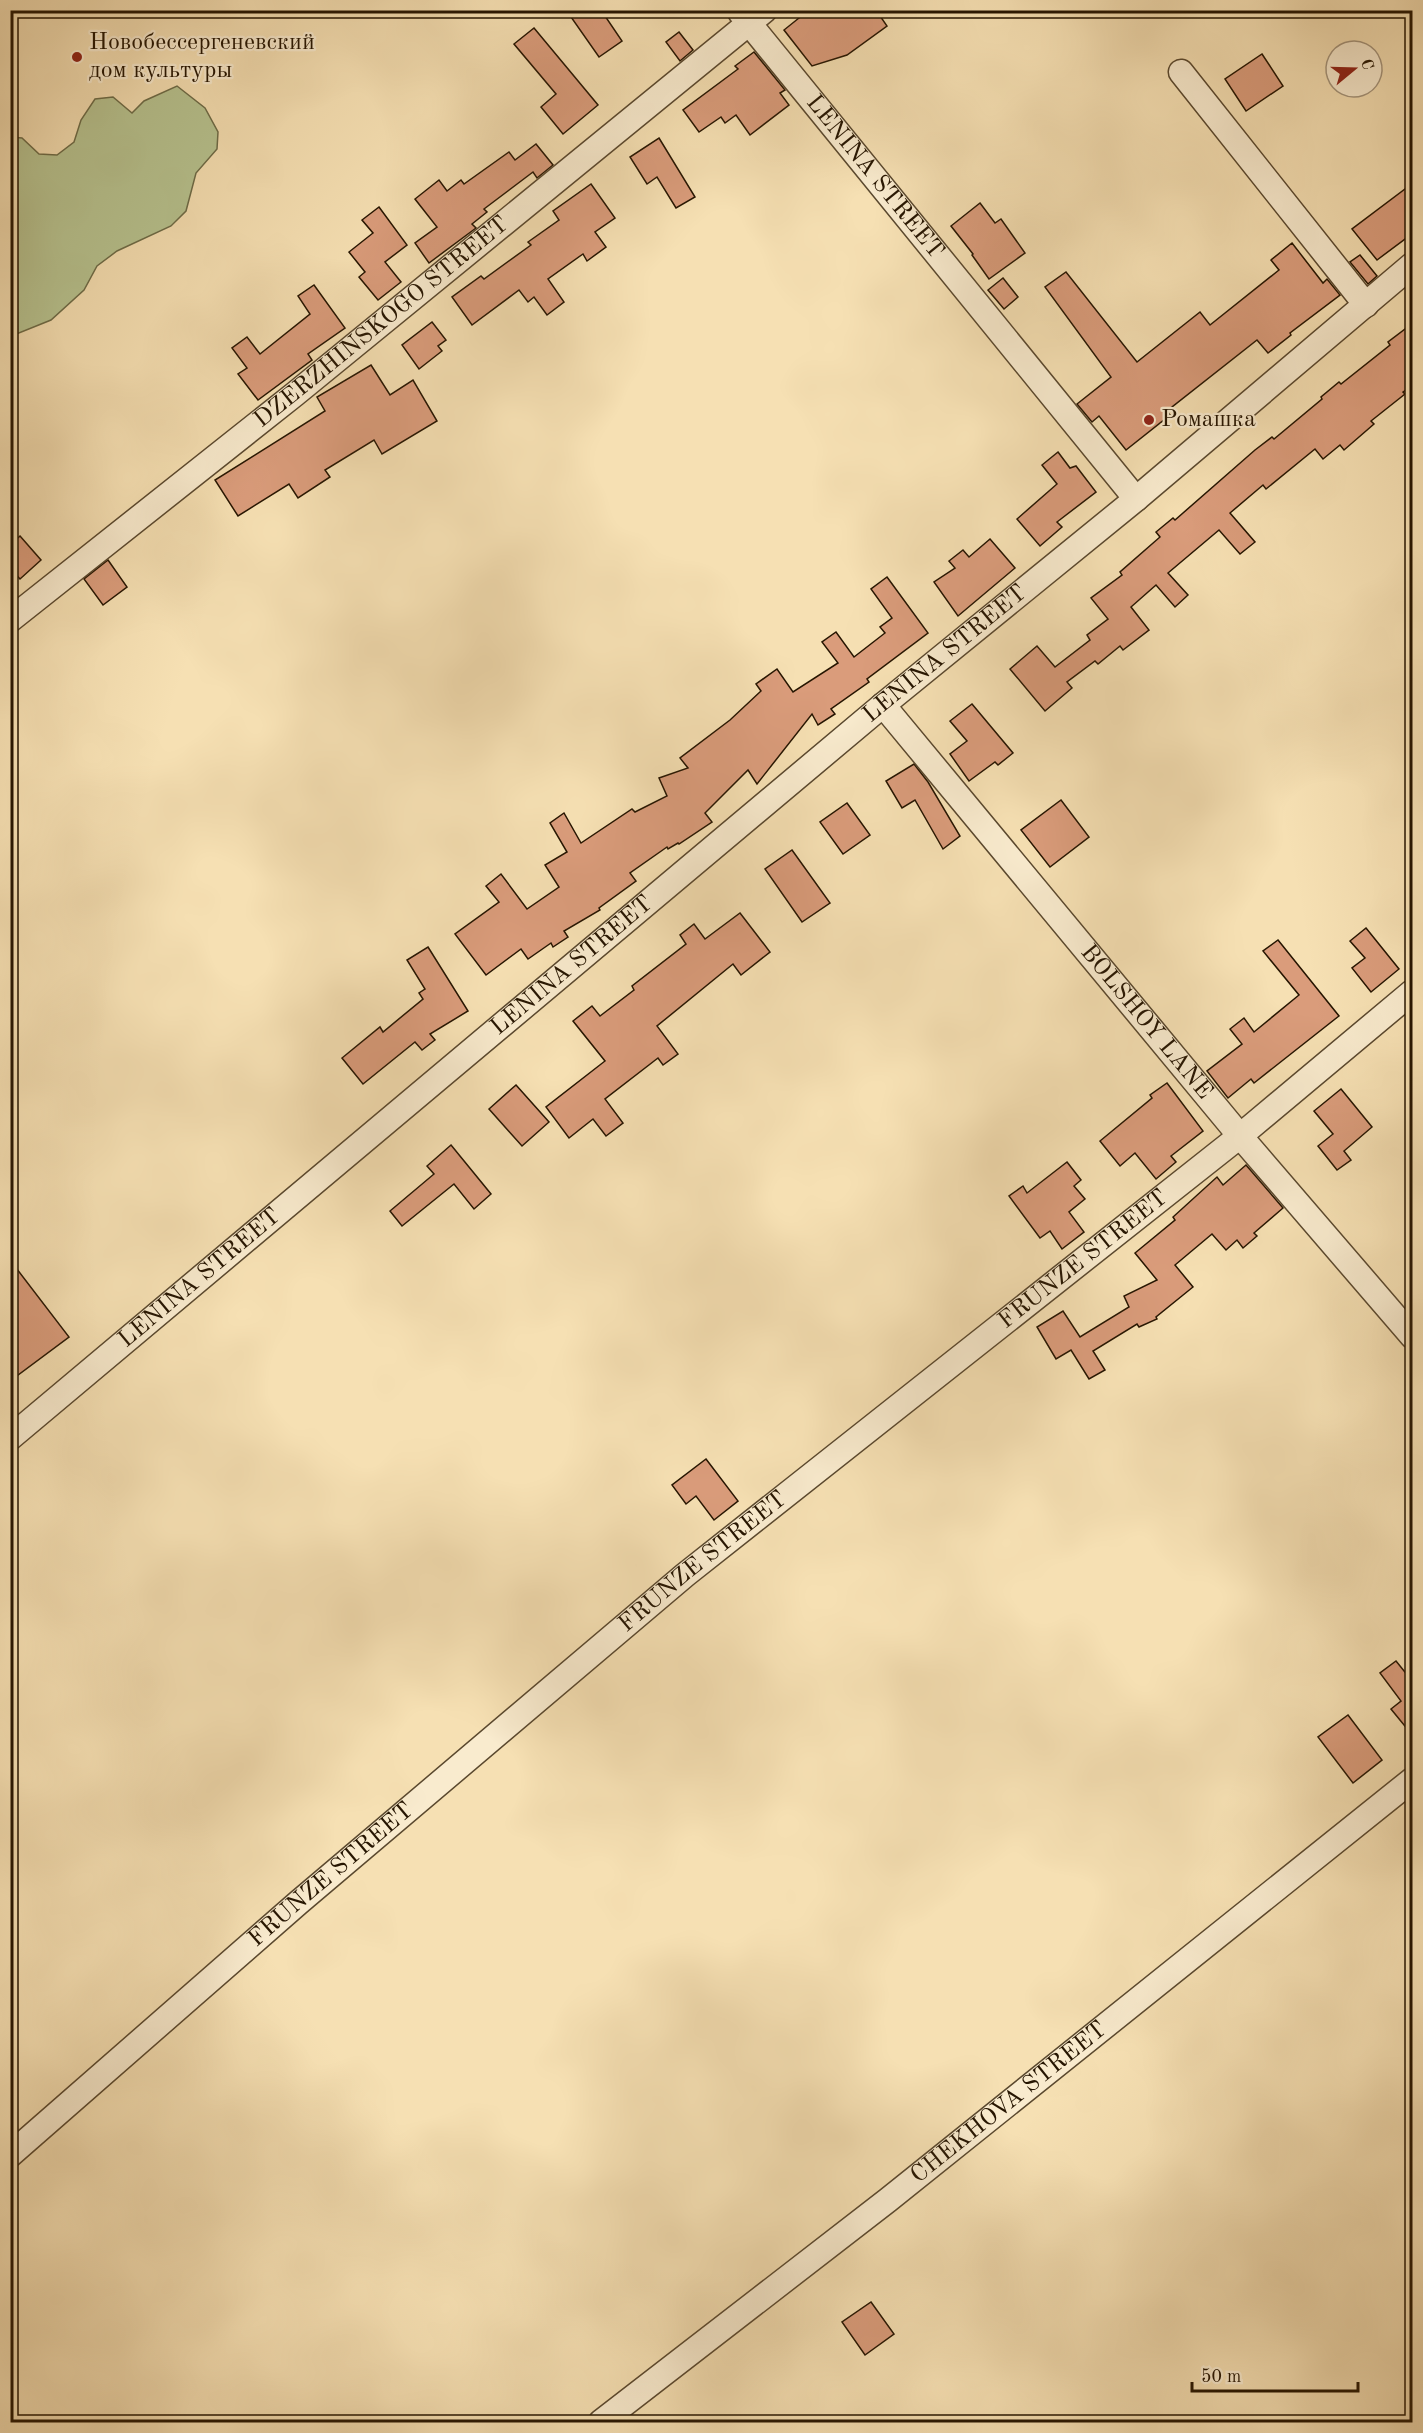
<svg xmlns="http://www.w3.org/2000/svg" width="1423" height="2433" viewBox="0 0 1423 2433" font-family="'Old Standard TT',serif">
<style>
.green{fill:#b7c390;stroke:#6e6c48;stroke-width:1.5}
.building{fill:#da9c7b;stroke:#261501;stroke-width:1.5}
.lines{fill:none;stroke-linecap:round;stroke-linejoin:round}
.minor-casing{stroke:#5a482e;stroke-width:27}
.minor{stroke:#f9ebce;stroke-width:24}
.poi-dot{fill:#8f2418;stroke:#f9ebce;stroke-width:2}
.labels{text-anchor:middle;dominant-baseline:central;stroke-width:4.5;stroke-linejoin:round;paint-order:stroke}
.poi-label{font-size:24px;fill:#261501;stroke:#f9ebce;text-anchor:start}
.street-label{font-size:24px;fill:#261501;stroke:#f9ebce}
</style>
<rect width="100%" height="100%" fill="#f6e0b3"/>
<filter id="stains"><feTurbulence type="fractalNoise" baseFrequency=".00333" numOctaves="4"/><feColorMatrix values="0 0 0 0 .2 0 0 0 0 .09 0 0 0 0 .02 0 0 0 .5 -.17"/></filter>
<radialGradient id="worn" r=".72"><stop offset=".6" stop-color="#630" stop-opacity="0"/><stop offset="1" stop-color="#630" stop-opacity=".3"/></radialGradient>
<polygon class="green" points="177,86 205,108 218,132 217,149 196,173 186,211 171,226 117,251 97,266 84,290 51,320 14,335 11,334 11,137 22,138 39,154 57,155 74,142 81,120 95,99 113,97 132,113 144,101"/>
<g class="building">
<polygon points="582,10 601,10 622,41 599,57 571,17"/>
<polygon points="809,10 876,10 887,26 847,55 812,66 784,30"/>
<polygon points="534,28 598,105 563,134 541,107 556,94 514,44"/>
<polygon points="679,32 693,50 680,61 666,42"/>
<polygon points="754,52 785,90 780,93 789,105 750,135 736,115 725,123 721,117 699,132 683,110 738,69 735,66"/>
<polygon points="1262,54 1283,86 1246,111 1225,79"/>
<polygon points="659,138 695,197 676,208 657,177 647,184 630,157"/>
<polygon points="536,144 553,165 537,178 533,172 484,209 487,212 472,224 476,228 429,263 415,243 437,227 415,199 439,180 447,191 461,180 464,184 509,152 515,160"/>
<polygon points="1413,183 1413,233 1377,260 1352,229"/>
<polygon points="591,184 615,218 595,232 606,247 587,261 583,254 548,279 564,302 547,315 534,297 528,302 519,290 472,325 452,297 481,276 484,279 531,245 528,242 559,220 553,211"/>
<polygon points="980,203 995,223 1001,219 1025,253 989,279 972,255 973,254 951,226"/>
<polygon points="379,207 407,245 385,262 401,282 378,300 359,277 365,272 349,252 373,233 362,220"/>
<polygon points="1292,243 1323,283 1327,279 1340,295 1290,333 1291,335 1268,353 1257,340 1167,411 1170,415 1126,450 1099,416 1092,422 1077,404 1111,377 1045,287 1066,272 1137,362 1200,312 1210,325 1279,270 1271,260"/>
<polygon points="1360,255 1377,276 1368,284 1350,262"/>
<polygon points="1003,278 1018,297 1004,309 988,290"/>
<polygon points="314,285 345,328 308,354 312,360 258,400 238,374 247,368 232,348 247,337 260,354 310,314 298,296"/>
<polygon points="432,322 446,340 438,346 442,351 419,369 402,345"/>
<polygon points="1413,323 1413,385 1403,392 1405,394 1371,421 1374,424 1344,450 1340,445 1323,459 1315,449 1266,489 1263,485 1230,513 1255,542 1240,554 1219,530 1168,573 1188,595 1175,607 1156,585 1131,607 1149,630 1123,650 1120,646 1098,664 1095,661 1067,682 1072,688 1045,711 1010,669 1037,646 1055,667 1090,640 1087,635 1108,619 1091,598 1122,575 1120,572 1160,537 1156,532 1173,518 1175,520 1255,450 1272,437 1274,439 1322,399 1321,397 1339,382 1341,384 1390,345 1388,342"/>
<polygon points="371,365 390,395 413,380 437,421 382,454 374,440 325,470 330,477 298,498 289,484 238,516 215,480 325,411 317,397"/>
<polygon points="1058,452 1070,468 1076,466 1096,492 1057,522 1062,527 1040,546 1017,519 1057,484 1042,465"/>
<polygon points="20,536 41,560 20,579 10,568 10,545"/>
<polygon points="990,539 1015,568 958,616 934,582 955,568 949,561 963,550 969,557"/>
<polygon points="108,560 127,587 103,605 84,579"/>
<polygon points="887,577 928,633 867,679 869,682 831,709 835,714 818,725 812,714 757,784 748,770 705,813 712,822 679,844 678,843 668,849 667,847 630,873 636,881 599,908 600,910 564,931 568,937 553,947 551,943 528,959 521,949 486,975 455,934 499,902 486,886 501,874 527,909 559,887 545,865 567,852 550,823 564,813 581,843 632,809 635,812 667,796 659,778 688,768 680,758 730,720 761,691 756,684 777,669 793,692 838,663 822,642 836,632 854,657 885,633 880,627 892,618 871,589"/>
<polygon points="972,704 1013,753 998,765 995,762 969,781 950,754 967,741 950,721"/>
<polygon points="914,764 928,782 960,836 943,849 915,800 902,808 886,781"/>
<polygon points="1061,800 1089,837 1050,867 1021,830"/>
<polygon points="847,803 870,835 843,854 820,822"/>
<polygon points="792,850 830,903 802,922 765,869"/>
<polygon points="740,913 770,952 741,975 733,964 657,1026 678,1054 663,1065 658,1058 605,1099 623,1123 606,1136 593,1119 569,1138 546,1107 605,1061 573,1021 592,1006 600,1016 634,990 632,986 686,944 680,935 694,924 705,939"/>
<polygon points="1366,928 1399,969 1371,992 1352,968 1365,958 1350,941"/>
<polygon points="1278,940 1339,1016 1254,1083 1251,1079 1228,1098 1207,1071 1242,1044 1230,1029 1244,1018 1254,1032 1299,995 1263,951"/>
<polygon points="428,947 468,1011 430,1034 435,1040 422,1050 415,1042 363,1084 342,1058 380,1027 383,1032 423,999 419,993 425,989 407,960"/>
<polygon points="1167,1083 1203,1131 1171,1156 1176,1162 1156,1179 1135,1153 1120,1166 1100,1141 1152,1098 1150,1095"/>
<polygon points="516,1085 549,1122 522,1146 489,1109"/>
<polygon points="1341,1089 1372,1127 1344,1151 1351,1160 1337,1170 1318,1146 1333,1134 1314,1111"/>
<polygon points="451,1145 491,1194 474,1209 454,1184 402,1226 390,1211 434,1174 427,1166"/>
<polygon points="1067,1162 1081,1180 1074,1186 1085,1199 1069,1212 1084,1232 1062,1249 1050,1231 1040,1238 1009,1196 1023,1186 1027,1193"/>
<polygon points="1246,1165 1283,1208 1254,1233 1257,1236 1243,1248 1237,1240 1226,1250 1212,1234 1175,1265 1193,1287 1156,1317 1157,1319 1139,1327 1137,1324 1093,1351 1105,1370 1089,1379 1071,1350 1056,1359 1037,1327 1063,1311 1080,1337 1129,1307 1124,1296 1157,1280 1135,1253 1175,1220 1173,1217 1217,1177 1223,1185"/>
<polygon points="10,1260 69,1337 10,1381"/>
<polygon points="706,1459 738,1501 714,1520 696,1496 686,1504 672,1485"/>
<polygon points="1396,1661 1413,1682 1413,1736 1391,1709 1401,1701 1380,1673"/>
<polygon points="1348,1715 1382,1760 1353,1783 1318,1737"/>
<polygon points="871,2302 894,2334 865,2355 842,2322"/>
</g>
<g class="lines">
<g class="minor-casing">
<g id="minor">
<path id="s1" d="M740,12L1136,499"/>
<polyline points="1181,72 1366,305"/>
<path id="s2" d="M10,620L295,394L765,10"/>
<path id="s3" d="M883,705L1240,1136L1412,1336"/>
<path id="s4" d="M10,1438L883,705L1136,499L1412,265"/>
<path id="s5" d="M10,2155L298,1903L685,1575L1240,1136L1412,992"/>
<path id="s6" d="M601,2422L888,2200L1412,1780"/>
</g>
</g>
<use href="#minor" class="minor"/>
</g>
<g class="poi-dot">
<circle cx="77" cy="57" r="6"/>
<circle cx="1149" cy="420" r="6"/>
</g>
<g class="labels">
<g class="poi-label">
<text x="89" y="43">Новобессергеневский<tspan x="89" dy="28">дом культуры</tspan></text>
<text x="1161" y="420">Ромашка</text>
</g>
<g class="street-label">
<text stroke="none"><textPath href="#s1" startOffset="213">LENINA STREET</textPath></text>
<text stroke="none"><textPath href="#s2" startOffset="476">DZERZHINSKOGO STREET</textPath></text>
<text stroke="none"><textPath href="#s4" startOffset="1220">LENINA STREET</textPath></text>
<text stroke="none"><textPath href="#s4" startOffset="734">LENINA STREET</textPath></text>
<text stroke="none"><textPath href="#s3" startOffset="412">BOLSHOY LANE</textPath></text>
<text stroke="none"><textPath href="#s5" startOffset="1398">FRUNZE STREET</textPath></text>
<text stroke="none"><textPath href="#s4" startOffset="248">LENINA STREET</textPath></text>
<text stroke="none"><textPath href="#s5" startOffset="912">FRUNZE STREET</textPath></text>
<text stroke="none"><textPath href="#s5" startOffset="426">FRUNZE STREET</textPath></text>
<text stroke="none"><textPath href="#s6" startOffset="518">CHEKHOVA STREET</textPath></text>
</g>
</g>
<rect width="1423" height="2433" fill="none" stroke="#f6e0b3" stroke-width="36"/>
<rect x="12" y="12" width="1399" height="2409" fill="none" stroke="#261501" stroke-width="3"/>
<rect x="18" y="18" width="1387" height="2397" fill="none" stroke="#261501" stroke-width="1.5"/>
<g transform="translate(1354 69) rotate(71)"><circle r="28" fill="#f9ebce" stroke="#a5957c" stroke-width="1.5"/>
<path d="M0-4.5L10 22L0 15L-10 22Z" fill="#8f2418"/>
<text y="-9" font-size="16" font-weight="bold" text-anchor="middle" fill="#261501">С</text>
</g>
<path d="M1192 2382v9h166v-9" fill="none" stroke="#261501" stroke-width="3"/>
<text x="1201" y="2382" font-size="18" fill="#261501" stroke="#f9ebce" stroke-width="4.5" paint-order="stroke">50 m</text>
<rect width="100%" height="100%" filter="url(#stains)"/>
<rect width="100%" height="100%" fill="url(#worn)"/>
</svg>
